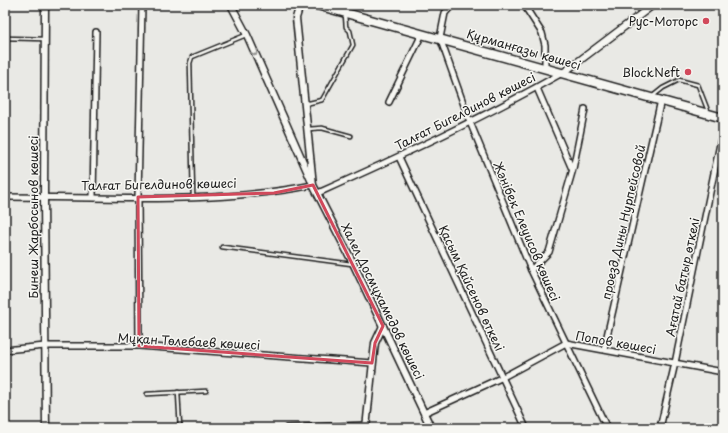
<svg xmlns="http://www.w3.org/2000/svg" width="728" height="433" viewBox="0 0 728 433" font-family="'Playpen Sans',sans-serif">
<style>
.lines{fill:none;stroke-linecap:round;stroke-linejoin:round}
.service-casing{stroke:#1c1c1c;stroke-width:5.5}
.minor-casing{stroke:#1c1c1c;stroke-width:8}
.tertiary-casing{stroke:#1c1c1c;stroke-width:9}
.primary-casing{stroke:#1c1c1c;stroke-width:11}
.service{stroke:#f6f6f2;stroke-width:2.5}
.minor{stroke:#f6f6f2;stroke-width:5}
.tertiary{stroke:#f6f6f2;stroke-width:6}
.primary{stroke:#f6f6f2;stroke-width:8}
.oneway{stroke:#949492}
.marked{fill:none;stroke:#d1495b;stroke-width:3;stroke-linejoin:round}
.poi-dot{fill:#d1495b;stroke:#f6f6f2;stroke-width:1.5}
.labels{text-anchor:middle;dominant-baseline:central;stroke-width:3;stroke-linejoin:round;paint-order:stroke}
.poi-label{font-size:12px;fill:#1c1c1c;stroke:#f6f6f2;text-anchor:end}
.street-label{font-size:12px;fill:#1c1c1c;stroke:#f6f6f2}
</style>
<rect width="100%" height="100%" fill="#e9e9e5"/>
<filter id="ink" filterUnits="userSpaceOnUse"><feTurbulence type="fractalNoise" baseFrequency=".025" numOctaves="2"/><feDisplacementMap in="SourceGraphic" scale="8" xChannelSelector="R" yChannelSelector="G"/><feConvolveMatrix kernelMatrix="1 2 1 2 8 2 1 2 1" color-interpolation-filters="sRGB"/></filter>
<g filter="url(#ink)">
<g class="lines">
<g class="service-casing">
<g id="service">
<polyline points="5,38 44,39"/>
<polyline points="653,96 663,88 679,80 698,85 708,111"/>
<polyline points="305,104 322,100 353,45 350,31 346,27 345,15"/>
<polyline points="308,129 322,128 351,136"/>
<polyline points="193,196 190,63 192,57 246,35"/>
<polyline points="222,247 352,264"/>
<polyline points="178,392 180,428"/>
<polyline points="147,394 206,391"/>
</g>
</g>
<g class="minor-casing">
<g id="minor">
<polyline points="452,5 445,13 440,38 470,122 531,270 607,428"/>
<polyline points="524,5 542,33 545,45 545,68"/>
<polyline points="537,88 572,169"/>
<polyline points="389,102 422,34"/>
<polyline points="399,157 526,428"/>
<path d="M318,193C401,156 483,118 562,73"/>
<path d="M5,197C107,197 213,205 313,185"/>
<polyline points="93,197 96,32"/>
<polyline points="531,270 549,252 573,169 585,109"/>
<polyline points="139,346 138,197 142,5"/>
<polyline points="604,349 661,100"/>
<polyline points="5,350 45,346 139,346 372,363"/>
<polyline points="424,413 503,377 566,343 723,372"/>
<polyline points="287,428 366,425"/>
<polyline points="660,428 675,363 723,129"/>
</g>
</g>
<g class="tertiary-casing">
<g id="tertiary">
<polyline points="45,5 44,197 46,428"/>
<polyline points="231,5 247,35 311,180"/>
<polyline points="300,5 296,18 313,185 354,265 431,428"/>
<polyline points="563,73 653,5"/>
<polyline points="366,428 375,343 383,326"/>
</g>
</g>
<g class="primary-casing">
<polyline id="primary" points="317,5 723,118"/>
</g>
<use href="#service" class="service"/>
<use href="#minor" class="minor"/>
<use href="#tertiary" class="tertiary"/>
<use href="#primary" class="primary"/>
</g>
<defs><path id="oneway-chevron" d="M-2-3.5L2.5 0L-2 3.5" fill="none" stroke-width="1.6" stroke-linecap="round" stroke-linejoin="round"/></defs>
<use class="oneway" href="#oneway-chevron" transform="translate(255 53) rotate(66)"/>
</g>
<path class="marked" d="M313,185L383,326L375,343L372,363L139,346L138,197L274,193Z"/>
<g class="poi-dot">
<circle cx="706" cy="21" r="4"/>
<circle cx="688" cy="72" r="4"/>
</g>
<g class="labels">
<g class="poi-label">
<text x="698" y="21">Рус-Моторс</text>
<text x="680" y="72">BlockNeft</text>
</g>
<g class="street-label">
<text transform="translate(524 49) rotate(16)">Құрманғазы көшесі</text>
<text transform="translate(465 111) rotate(-27)">Талғат Бигелдинов көшесі</text>
<text transform="translate(159 184) rotate(-1)">Талғат Бигелдинов көшесі</text>
<text transform="translate(33 217) rotate(-90)">Бинеш Жарбосынов көшесі</text>
<text transform="translate(623 222) rotate(-77)">проезд Дины Нурпейсовой</text>
<text transform="translate(527 231) rotate(67)">Жәнібек Елеуисов көшесі</text>
<text transform="translate(682 277) rotate(-78)">Ағатай батыр өткелі</text>
<text transform="translate(472 288) rotate(65)">Қасым Қайсенов өткелі</text>
<text transform="translate(383 301) rotate(64)">Халел Досмұхамедов көшесі</text>
<text transform="translate(189 341) rotate(3)">Мұқан Төлебаев көшесі</text>
<text transform="translate(616 342) rotate(10)">Попов көшесі</text>
</g>
</g>
<rect width="728" height="433" fill="none" stroke="#f6f6f2" stroke-width="20"/>
<rect x="10" y="10" width="708" height="413" fill="none" stroke="#1c1c1c" stroke-width="1.5" filter="url(#ink)"/>
</svg>
